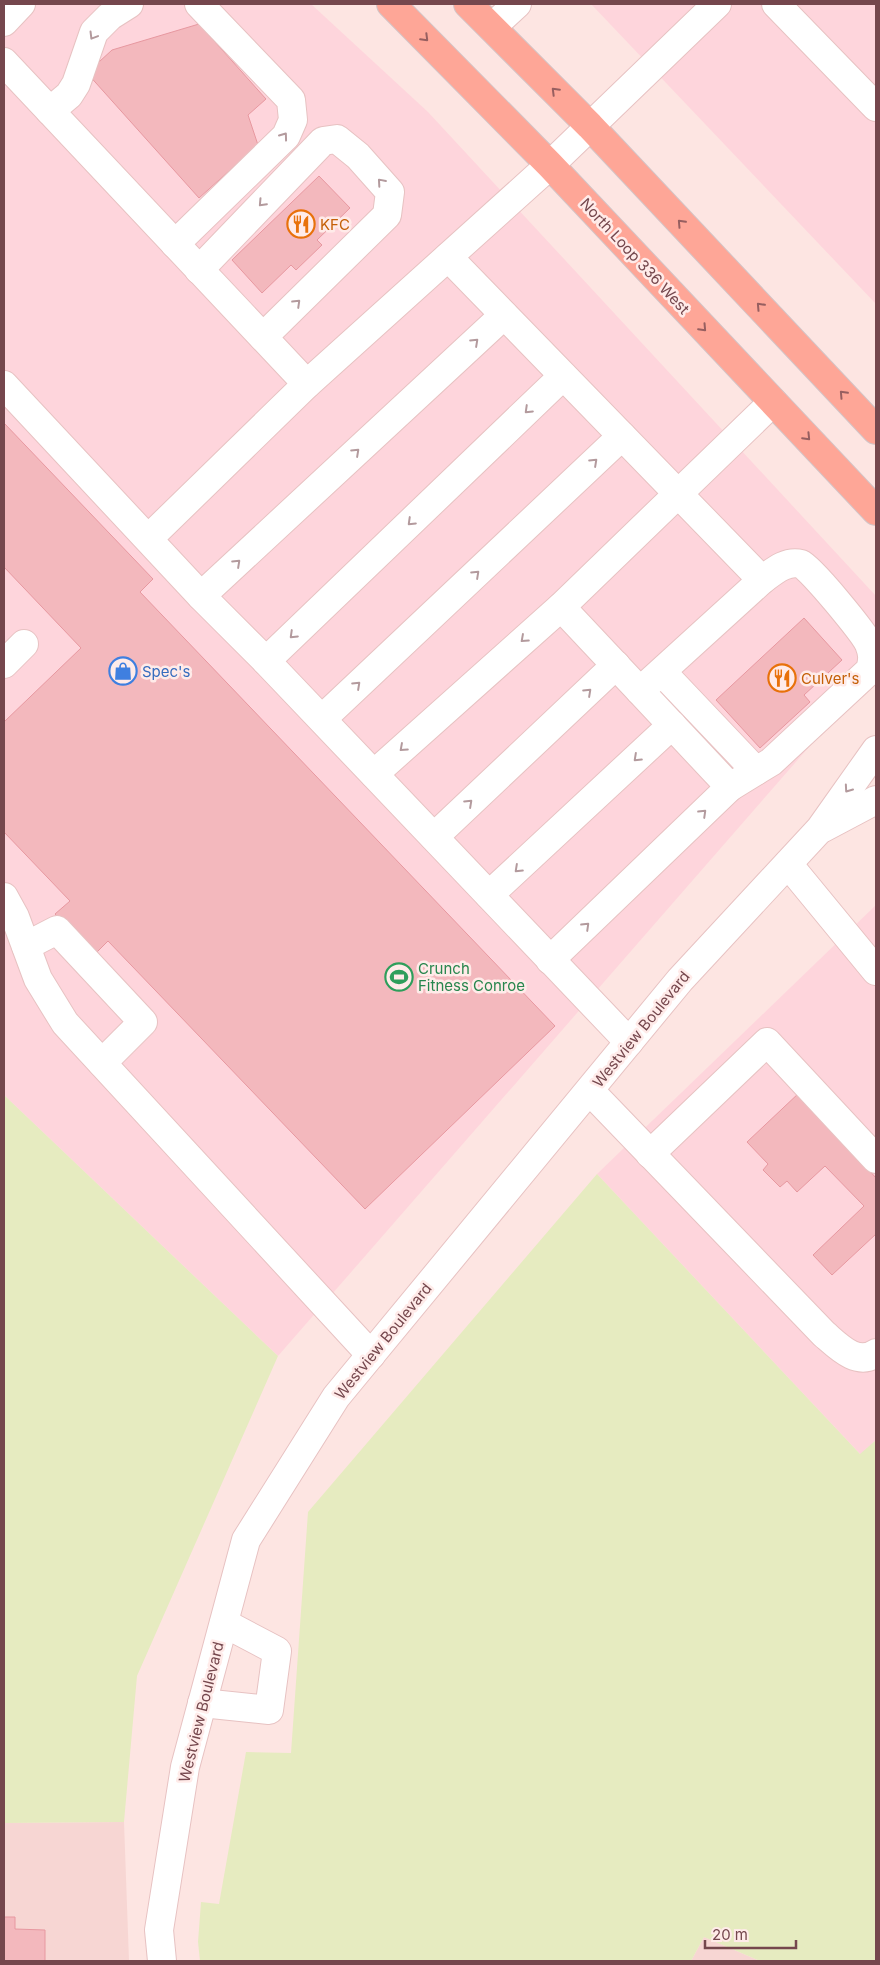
<svg xmlns="http://www.w3.org/2000/svg" width="880" height="1965" viewBox="0 0 880 1965" font-family="Inter,sans-serif">
<style>
.residential{fill:#f7d6d3}
.commercial{fill:#fed5dc}
.green{fill:#e6ebc0}
.building{fill:#f3b8bd;stroke:#e798a0}
.lines{fill:none;stroke-linecap:round;stroke-linejoin:round}
.minor-casing{stroke:#e7c2c2;stroke-width:30}
.major-casing{stroke:#d3c4c6;stroke-width:30}
.minor{stroke:#fff;stroke-width:28}
.major{stroke:#fea697;stroke-width:28}
.oneway{stroke:#b39a9d}
.oneway2{stroke:#975f60}
.labels{text-anchor:middle;dominant-baseline:central;stroke-width:5;stroke-linejoin:round;paint-order:stroke}
.food-label{font-size:15px;fill:#c56008;stroke:#ffebe9;text-anchor:start}
.street-label{font-size:15px;fill:#75474d;stroke:#ffebe9}
.shop-label{font-size:15px;fill:#366cbe;stroke:#ffebe9;text-anchor:start}
.leisure-label{font-size:15px;fill:#27864d;stroke:#ffebe9;text-anchor:start}
</style>
<rect width="100%" height="100%" fill="#fde5e2"/>
<g class="residential">
<polygon points="124,1822 129,1961 4,1961 4,1823"/>
<polygon points="704,1937 760,1961 765,1961 691,1961"/>
</g>
<g class="commercial">
<polygon points="4,4 311,4 428,112 876,596 876,670 278,1356 4,1095"/>
<polygon points="591,4 876,4 876,304"/>
<polygon points="876,905 876,1440 861,1455 597,1174"/>
</g>
<g class="green">
<polygon points="4,1095 278,1356 137,1676 124,1822 4,1823"/>
<polygon points="597,1174 860,1454 876,1440 876,1961 760,1961 704,1937 691,1961 200,1961 198,1942 201,1902 219,1904 246,1752 291,1753 308,1512"/>
</g>
<g class="building">
<polygon points="199,24 266,99 248,115 258,145 199,198 87,73 112,50"/>
<polygon points="319,176 350,208 317,240 322,245 296,270 291,265 262,293 232,260"/>
<polygon points="4,423 153,579 140,592 555,1026 365,1209 108,941 94,955 55,914 70,901 4,832 4,722 81,648 4,567"/>
<polygon points="804,618 842,660 804,695 810,702 760,748 716,700"/>
<polygon points="800,1092 876,1178 876,1234 832,1275 813,1255 864,1206 825,1166 797,1192 787,1181 780,1187 763,1170 768,1164 747,1142"/>
<polygon points="4,1917 15,1917 15,1929 45,1930 45,1961 4,1961"/>
</g>
<g class="lines">
<g class="minor-casing">
<g id="minor">
<polyline points="776,4 876,107"/>
<polyline points="4,22 21,4"/>
<polyline points="492,27 517,4"/>
<polyline points="4,62 307,384"/>
<polyline points="50,111 69,95 76,84 94,32 110,16 129,4"/>
<polyline points="175,244 286,136 293,120 291,100 199,4"/>
<polyline points="448,257 762,580 640,691 730,787"/>
<polyline points="199,270 323,141 337,139 358,156 390,192 387,215 263,337"/>
<polyline points="4,385 201,596 266,661 629,1042"/>
<polyline points="149,538 307,384 550,165 717,4"/>
<polyline points="201,596 504,315"/>
<polyline points="266,661 563,376"/>
<polyline points="4,664 24,644"/>
<polyline points="640,691 561,607 773,402"/>
<polyline points="322,719 622,436"/>
<path d="M756,771L771,762L870,670C873,660 873,654 869,644C864,633 811,568 801,564C786,560 773,572 762,580"/>
<polyline points="374,774 561,607"/>
<polyline points="823,828 876,800"/>
<polyline points="434,837 616,665"/>
<polyline points="788,864 876,971"/>
<polyline points="489,895 672,725"/>
<polyline points="4,897 15,917 38,979 65,1023 371,1355"/>
<polyline points="26,946 57,930 143,1022 102,1063"/>
<polyline points="550,960 730,787 756,771 662,672"/>
<path d="M590,1091L824,1334C837,1345 857,1367 876,1353"/>
<polyline points="650,1154 767,1042 876,1159"/>
<polyline points="202,1703 269,1710 277,1651 224,1623"/>
<polyline points="162,1961 159,1930 185,1767 246,1540 336,1397 680,980 820,829 876,750"/>
</g>
</g>
<g class="major-casing">
<g id="major">
<polyline points="391,4 550,165 876,511"/>
<polyline points="468,4 590,126 876,430"/>
</g>
</g>
<use href="#minor" class="minor"/>
<use href="#major" class="major"/>
</g>
<defs><path id="oneway-chevron" d="M-2-3.5L2.5 0L-2 3.5" fill="none" stroke-width="1.6" stroke-linecap="round" stroke-linejoin="round" transform="scale(1.25)"/></defs>
<g class="oneway">
<use href="#oneway-chevron" transform="translate(93 36) rotate(121)"/>
<use href="#oneway-chevron" transform="translate(284 136) rotate(-54)"/>
<use href="#oneway-chevron" transform="translate(381 182) rotate(-131)"/>
<use href="#oneway-chevron" transform="translate(262 203) rotate(133)"/>
<use href="#oneway-chevron" transform="translate(297 303) rotate(-44)"/>
<use href="#oneway-chevron" transform="translate(475 342) rotate(-43)"/>
<use href="#oneway-chevron" transform="translate(528 410) rotate(136)"/>
<use href="#oneway-chevron" transform="translate(356 452) rotate(-43)"/>
<use href="#oneway-chevron" transform="translate(594 462) rotate(-43)"/>
<use href="#oneway-chevron" transform="translate(411 522) rotate(136)"/>
<use href="#oneway-chevron" transform="translate(237 563) rotate(-43)"/>
<use href="#oneway-chevron" transform="translate(476 574) rotate(-43)"/>
<use href="#oneway-chevron" transform="translate(293 635) rotate(136)"/>
<use href="#oneway-chevron" transform="translate(524 639) rotate(138)"/>
<use href="#oneway-chevron" transform="translate(357 685) rotate(-43)"/>
<use href="#oneway-chevron" transform="translate(588 692) rotate(-43)"/>
<use href="#oneway-chevron" transform="translate(403 748) rotate(138)"/>
<use href="#oneway-chevron" transform="translate(637 758) rotate(137)"/>
<use href="#oneway-chevron" transform="translate(848 789) rotate(125)"/>
<use href="#oneway-chevron" transform="translate(469 803) rotate(-43)"/>
<use href="#oneway-chevron" transform="translate(703 813) rotate(-44)"/>
<use href="#oneway-chevron" transform="translate(518 869) rotate(137)"/>
<use href="#oneway-chevron" transform="translate(586 926) rotate(-44)"/>
</g>
<g class="oneway2">
<use href="#oneway-chevron" transform="translate(425 38) rotate(45)"/>
<use href="#oneway-chevron" transform="translate(555 91) rotate(-135)"/>
<use href="#oneway-chevron" transform="translate(681 223) rotate(-133)"/>
<use href="#oneway-chevron" transform="translate(760 306) rotate(-133)"/>
<use href="#oneway-chevron" transform="translate(703 328) rotate(47)"/>
<use href="#oneway-chevron" transform="translate(843 394) rotate(-133)"/>
<use href="#oneway-chevron" transform="translate(807 437) rotate(46)"/>
</g>
<defs>
<g id="restaurant-ring" transform="scale(1.4375)"><circle r="9.5" fill="#ffebe9" stroke="#e8710a" stroke-width="1.5"/><path d="M-5-6h1v4h1v-4h1v4h1v-4h1v5L-1.5 .5V6h-2V.5L-5-1ZM5-6V6H3V1.5H1.5Q1.5-4 5-6Z" fill="#e8710a"/></g>
<g id="shop-ring" transform="scale(1.4375)"><circle r="9.5" fill="#ffebe9" stroke="#3f7fe0" stroke-width="1.5"/><path d="M-5-2.5h2.3a2.7 3.5 0 0 1 5.4 0H5L5.5 6h-11ZM-1.5-2.5h3a1.5 2.3 0 0 0-3 0Z" fill="#3f7fe0"/></g>
<g id="stadium-ring" transform="scale(1.4375)"><circle r="9.5" fill="#ffebe9" stroke="#2e9e5b" stroke-width="1.5"/><path d="M0-5a6.5 5 0 1 0 0 10a6.5 5 0 1 0 0-10ZM-3.5-1.8h7v3.6h-7Z" fill="#2e9e5b"/></g>
</defs>
<g fill-rule="evenodd">
<use href="#restaurant-ring" x="301" y="224"/>
<use href="#shop-ring" x="123" y="671"/>
<use href="#restaurant-ring" x="782" y="678"/>
<use href="#stadium-ring" x="399" y="977"/>
</g>
<g class="labels">
<g class="food-label">
<text x="320" y="224">KFC</text>
<text x="801" y="678">Culver's</text>
</g>
<g class="street-label">
<text transform="translate(635 256) rotate(47)">North Loop 336 West</text>
<text transform="translate(641 1029) rotate(-51)">Westview Boulevard</text>
<text transform="translate(383 1341) rotate(-51)">Westview Boulevard</text>
<text transform="translate(201 1712) rotate(-76)">Westview Boulevard</text>
</g>
<g class="shop-label">
<text x="142" y="671">Spec's</text>
</g>
<g class="leisure-label">
<text x="418" y="968">Crunch<tspan x="418" dy="17">Fitness Conroe</tspan></text>
</g>
</g>
<rect width="880" height="1965" fill="none" stroke="#75474d" stroke-width="10"/>
<path d="M705 1940v8h91v-8" fill="none" stroke="#75474d" stroke-width="2.5"/>
<text x="712" y="1940" font-size="15" fill="#75474d" stroke="#ffebe9" stroke-width="4" paint-order="stroke">20 m</text>
</svg>
